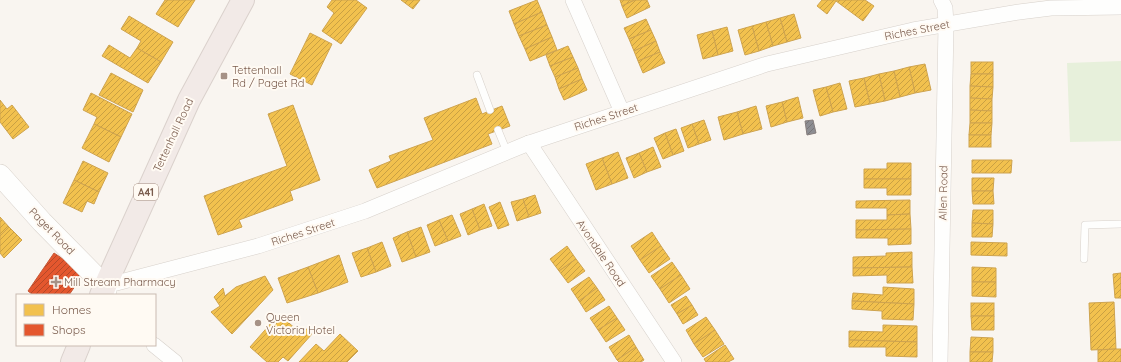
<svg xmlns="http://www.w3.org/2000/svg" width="1121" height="362" viewBox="0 0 1121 362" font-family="Quicksand,sans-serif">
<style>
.garden{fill:#e7f0db}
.homes{fill:url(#homes-hatch);stroke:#cea34e}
.shops{fill:url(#shops-hatch);stroke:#c45837}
.industry{fill:url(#industry-hatch);stroke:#877e7d}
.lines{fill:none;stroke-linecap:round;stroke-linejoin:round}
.lane-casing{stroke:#d7d1cb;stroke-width:8}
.street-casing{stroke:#d7d1cb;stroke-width:16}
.secondary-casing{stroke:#d9d2cb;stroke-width:22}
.highway-casing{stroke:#dad1cc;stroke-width:24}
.lane{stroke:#fefefd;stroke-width:7}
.street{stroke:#fefefd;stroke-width:15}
.secondary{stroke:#fefefd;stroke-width:21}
.highway{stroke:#f2eae7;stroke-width:22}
.poi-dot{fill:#a69286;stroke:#fffaf3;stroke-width:1.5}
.labels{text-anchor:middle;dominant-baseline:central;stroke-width:4;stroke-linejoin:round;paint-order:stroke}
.shield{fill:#fffaf3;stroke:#a28b7f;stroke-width:1}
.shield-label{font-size:10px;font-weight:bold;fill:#7a5c4d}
.street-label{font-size:11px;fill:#7a5c4d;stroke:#fffaf3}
.poi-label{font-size:11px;fill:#7a5c4d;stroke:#fffaf3;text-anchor:start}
</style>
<defs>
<pattern id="homes-hatch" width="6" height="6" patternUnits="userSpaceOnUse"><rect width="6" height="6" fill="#f2c14e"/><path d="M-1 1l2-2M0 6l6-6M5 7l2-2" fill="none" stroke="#c9a043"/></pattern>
<pattern id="shops-hatch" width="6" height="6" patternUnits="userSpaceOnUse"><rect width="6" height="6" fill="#e4572e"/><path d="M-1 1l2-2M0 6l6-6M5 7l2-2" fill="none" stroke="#b44828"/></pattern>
<pattern id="industry-hatch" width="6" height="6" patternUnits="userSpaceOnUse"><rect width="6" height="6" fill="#8d8d92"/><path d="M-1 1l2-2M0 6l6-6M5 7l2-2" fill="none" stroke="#787679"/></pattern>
</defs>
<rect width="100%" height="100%" fill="#f9f5f0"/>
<polygon class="garden" points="1121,61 1121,141 1070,142 1067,63"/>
<g class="homes">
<polygon points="165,0 195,0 178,27 156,14"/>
<polygon points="332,0 356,0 367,8 341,44 322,31 334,13 327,7"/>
<polygon points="401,0 420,0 413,9"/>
<polygon points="537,0 542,12 514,24 509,11"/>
<polygon points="620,0 635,0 622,6"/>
<polygon points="635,0 647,0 650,7 627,18 622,6"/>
<polygon points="822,0 865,0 874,6 863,21 836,1 827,14 817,6"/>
<polygon points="542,12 547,25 519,36 514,24"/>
<polygon points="794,14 801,38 787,42 780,18"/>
<polygon points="129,16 173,42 161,62 137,48 141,41 121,29"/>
<polygon points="780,18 787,42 773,46 766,22"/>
<polygon points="646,19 651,30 629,39 624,28"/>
<polygon points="766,22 773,46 759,51 752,26"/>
<polygon points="547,25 552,37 525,49 519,36"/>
<polygon points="752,26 759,51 745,55 738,30"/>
<polygon points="727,27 733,51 718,55 712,31"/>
<polygon points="651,30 656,41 634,51 629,39"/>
<polygon points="712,31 718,55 703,59 697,35"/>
<polygon points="310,33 332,44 312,85 290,74"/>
<polygon points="552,37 557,50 530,61 525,49"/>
<polygon points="656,41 660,52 638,61 634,51"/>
<polygon points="109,45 130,58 137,48 161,62 148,83 102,56"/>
<polygon points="568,46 573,57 550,66 546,55"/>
<polygon points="660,52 665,63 643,73 638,61"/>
<polygon points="573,57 578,68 555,77 550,66"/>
<rect x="971" y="62" width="22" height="12"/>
<polygon points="925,64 931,90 915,93 909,67"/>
<polygon points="909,67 915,93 900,97 894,71"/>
<polygon points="578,68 582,79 559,89 555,77"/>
<polygon points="894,71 900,97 885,101 879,74"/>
<polygon points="111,73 143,90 133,112 99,95"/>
<polygon points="879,74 885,101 870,104 864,78"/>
<polygon points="971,74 993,74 993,87 970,86"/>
<polygon points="864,78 870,104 855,107 849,81"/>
<polygon points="582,79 587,90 564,100 559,89"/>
<polygon points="840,83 847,109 833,112 826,87"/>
<polygon points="970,86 993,87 992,99 970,98"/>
<polygon points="826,87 833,112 820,116 813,90"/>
<polygon points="91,93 132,114 121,137 94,124 97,117 83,110"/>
<polygon points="798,97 803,118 787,122 782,102"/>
<polygon points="476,98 482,114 502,106 510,126 488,134 492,144 377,188 369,170 391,161 389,156 433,140 424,118"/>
<polygon points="970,98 992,99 992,111 970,110"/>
<polygon points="0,100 7,109 12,105 29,127 13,139 0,122"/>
<polygon points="782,102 787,122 771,127 766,106"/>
<polygon points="293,105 320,180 290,191 293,200 239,220 242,227 218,235 204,196 287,166 268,114"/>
<polygon points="756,106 762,129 743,134 737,112"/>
<polygon points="970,110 992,111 992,123 970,123"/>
<polygon points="737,112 743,134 724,140 718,117"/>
<polygon points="704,120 711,140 699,144 692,124"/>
<polygon points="970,123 992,123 991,135 969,135"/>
<polygon points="94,124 121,137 109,162 82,148"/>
<polygon points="692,124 699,144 688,148 681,128"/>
<polygon points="676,129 684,151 673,155 665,133"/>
<polygon points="665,133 673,155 663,159 654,138"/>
<rect x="969" y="135" width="22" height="12"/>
<polygon points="653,147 661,167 647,172 639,153"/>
<polygon points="618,152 628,178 612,184 602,158"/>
<polygon points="639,153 647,172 634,178 626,158"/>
<polygon points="602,158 612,184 596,190 586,164"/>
<polygon points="972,160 1012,160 1011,173 972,173"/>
<polygon points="83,161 108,173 99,192 74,180"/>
<polygon points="887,163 911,163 911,179 864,179 864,169 887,169"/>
<polygon points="972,178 994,178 993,191 972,191"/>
<polygon points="864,179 911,179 911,195 887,195 887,188 864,188"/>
<polygon points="74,180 99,192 94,204 87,201 82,212 63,203"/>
<polygon points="972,191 993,191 994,204 973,204"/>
<polygon points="535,195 541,213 529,217 523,199"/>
<polygon points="523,199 529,217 517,221 511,202"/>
<polygon points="910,200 910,214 887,215 887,208 856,208 856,201"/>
<polygon points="500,202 509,225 498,229 489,207"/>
<polygon points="484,204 492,226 480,230 472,209"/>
<polygon points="472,209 480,230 468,235 460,214"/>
<polygon points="973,210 993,210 993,224 972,223"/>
<polygon points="910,214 911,229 856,230 856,220 887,220 887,215"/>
<polygon points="452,215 461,236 448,241 439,220"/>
<polygon points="0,217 9,227 0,236"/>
<polygon points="439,220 448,241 435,246 427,225"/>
<polygon points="972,223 993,224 992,237 972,237"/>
<polygon points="9,227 22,240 4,258 0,253 0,236"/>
<polygon points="421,227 430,252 416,257 407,232"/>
<polygon points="911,229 911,244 888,245 888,238 856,238 856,230"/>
<polygon points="407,232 416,257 402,262 393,238"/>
<polygon points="652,232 661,246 640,260 631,246"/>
<polygon points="382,242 391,266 376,272 367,248"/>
<polygon points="971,242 1007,243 1007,256 971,255"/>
<polygon points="567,246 576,259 559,271 550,259"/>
<polygon points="661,246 670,259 649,273 640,260"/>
<polygon points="367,248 376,272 361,277 352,253"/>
<polygon points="912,252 912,267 853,268 853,257 886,256 886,253"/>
<polygon points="339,255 348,282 318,293 308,267"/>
<polygon points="576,259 585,271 568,283 559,271"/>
<polygon points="672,262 681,275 660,289 651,276"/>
<polygon points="308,267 318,293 287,303 278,278"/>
<polygon points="912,267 913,283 887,283 887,275 853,276 853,268"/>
<polygon points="972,267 996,268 996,282 972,282"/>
<polygon points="1121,273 1121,298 1115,298 1113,274"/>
<polygon points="681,275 690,289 669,303 660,289"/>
<polygon points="265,276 273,290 232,334 211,312 220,306 214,297 223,288 225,296 236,287"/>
<polygon points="589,277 597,288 579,301 571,289"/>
<polygon points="972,282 996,282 996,297 972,296"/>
<polygon points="883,287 914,289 914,304 852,301 853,293 883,295"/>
<polygon points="597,288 605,300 586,312 579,301"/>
<polygon points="686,296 692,305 677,314 671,305"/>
<polygon points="852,301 914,304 913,320 882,319 882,311 852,309"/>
<polygon points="1114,302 1116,349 1091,350 1089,303"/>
<rect x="971" y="303" width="23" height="13"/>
<polygon points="692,305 698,315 683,324 677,314"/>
<polygon points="609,306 617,318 598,330 590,318"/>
<polygon points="279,314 299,332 304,327 312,334 288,361 283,357 278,362 267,362 250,347"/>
<polygon points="971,316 994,316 994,330 972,330"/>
<polygon points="706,317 715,330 694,344 686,330"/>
<polygon points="617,318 625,330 606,342 598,330"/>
<polygon points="883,325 917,326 917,342 849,340 849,331 883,332"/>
<polygon points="715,330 724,344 703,357 694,344"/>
<polygon points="340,334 358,351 347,362 299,362 316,344 324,351"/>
<polygon points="629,335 636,347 617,360 609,347"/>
<polygon points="971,337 993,338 993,352 970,352"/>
<polygon points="849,340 917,342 917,357 886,356 886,347 849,347"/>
<polygon points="725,345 734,359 728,362 706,362 704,359"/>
<polygon points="636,347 644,360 641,362 619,362 617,360"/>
<polygon points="1116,349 1121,349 1121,362 1098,362 1098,350"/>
<polygon points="970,352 993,352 992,362 970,362"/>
</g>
<polygon class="shops" points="54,253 84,273 69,295 33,295 28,291"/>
<polygon class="industry" points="813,120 816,133 807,135 805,121"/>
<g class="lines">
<g class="lane-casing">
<g id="lane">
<polyline points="477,75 490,110"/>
<polyline points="498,130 507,152"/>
<polyline points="1084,259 1085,225 1121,224"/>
</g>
</g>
<g class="street-casing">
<g id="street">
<polyline points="573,0 622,112"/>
<polyline points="529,143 674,362"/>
<polyline points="109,291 105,286 258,246 365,211 529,143 767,64 913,30 1019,12 1051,8 1121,7"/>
<polyline points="154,345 175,362"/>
<polyline points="940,362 946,24 945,8 941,0"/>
</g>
</g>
<g class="secondary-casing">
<polyline id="secondary" points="0,175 42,222 105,286"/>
</g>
<g class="highway-casing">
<g id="highway">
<polyline points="101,295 189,100 243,0"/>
<polyline points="72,362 79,345"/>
</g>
</g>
<use href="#lane" class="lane"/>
<use href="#street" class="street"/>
<use href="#secondary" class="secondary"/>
<use href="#highway" class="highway"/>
</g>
<g class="poi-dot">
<rect x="220" y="72" width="8" height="8" rx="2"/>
<path d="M54 276h4v4h4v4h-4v4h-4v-4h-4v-4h4z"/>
<circle cx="258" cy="323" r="4"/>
</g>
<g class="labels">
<rect class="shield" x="134" y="184" width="24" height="16" rx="3"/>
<g class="shield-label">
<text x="146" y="192">A41</text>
</g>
<g class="street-label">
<text transform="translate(917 30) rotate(-11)">Riches Street</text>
<text transform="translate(606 117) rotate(-18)">Riches Street</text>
<text transform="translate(173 135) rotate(-65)">Tettenhall Road</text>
<text transform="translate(943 193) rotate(-89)">Allen Road</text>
<text transform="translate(52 231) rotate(46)">Paget Road</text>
<text transform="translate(303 232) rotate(-18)">Riches Street</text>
<text transform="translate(601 253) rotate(56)">Avondale Road</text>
</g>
<g class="poi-label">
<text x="232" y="70">Tettenhall<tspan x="232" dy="13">Rd / Paget Rd</tspan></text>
<text x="64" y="282">Mill Stream Pharmacy</text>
<text x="266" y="317">Queen<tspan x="266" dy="13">Victoria Hotel</tspan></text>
</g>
</g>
<rect x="16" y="294" width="140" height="52" fill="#fffaf3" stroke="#cabbb1"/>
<rect x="24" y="304" width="20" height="12" fill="#f2c14e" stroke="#cabbb1"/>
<text x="52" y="314" font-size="12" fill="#7a5c4d">Homes</text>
<rect x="24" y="324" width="20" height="12" fill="#e4572e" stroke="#cabbb1"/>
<text x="52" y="334" font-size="12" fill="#7a5c4d">Shops</text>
</svg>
